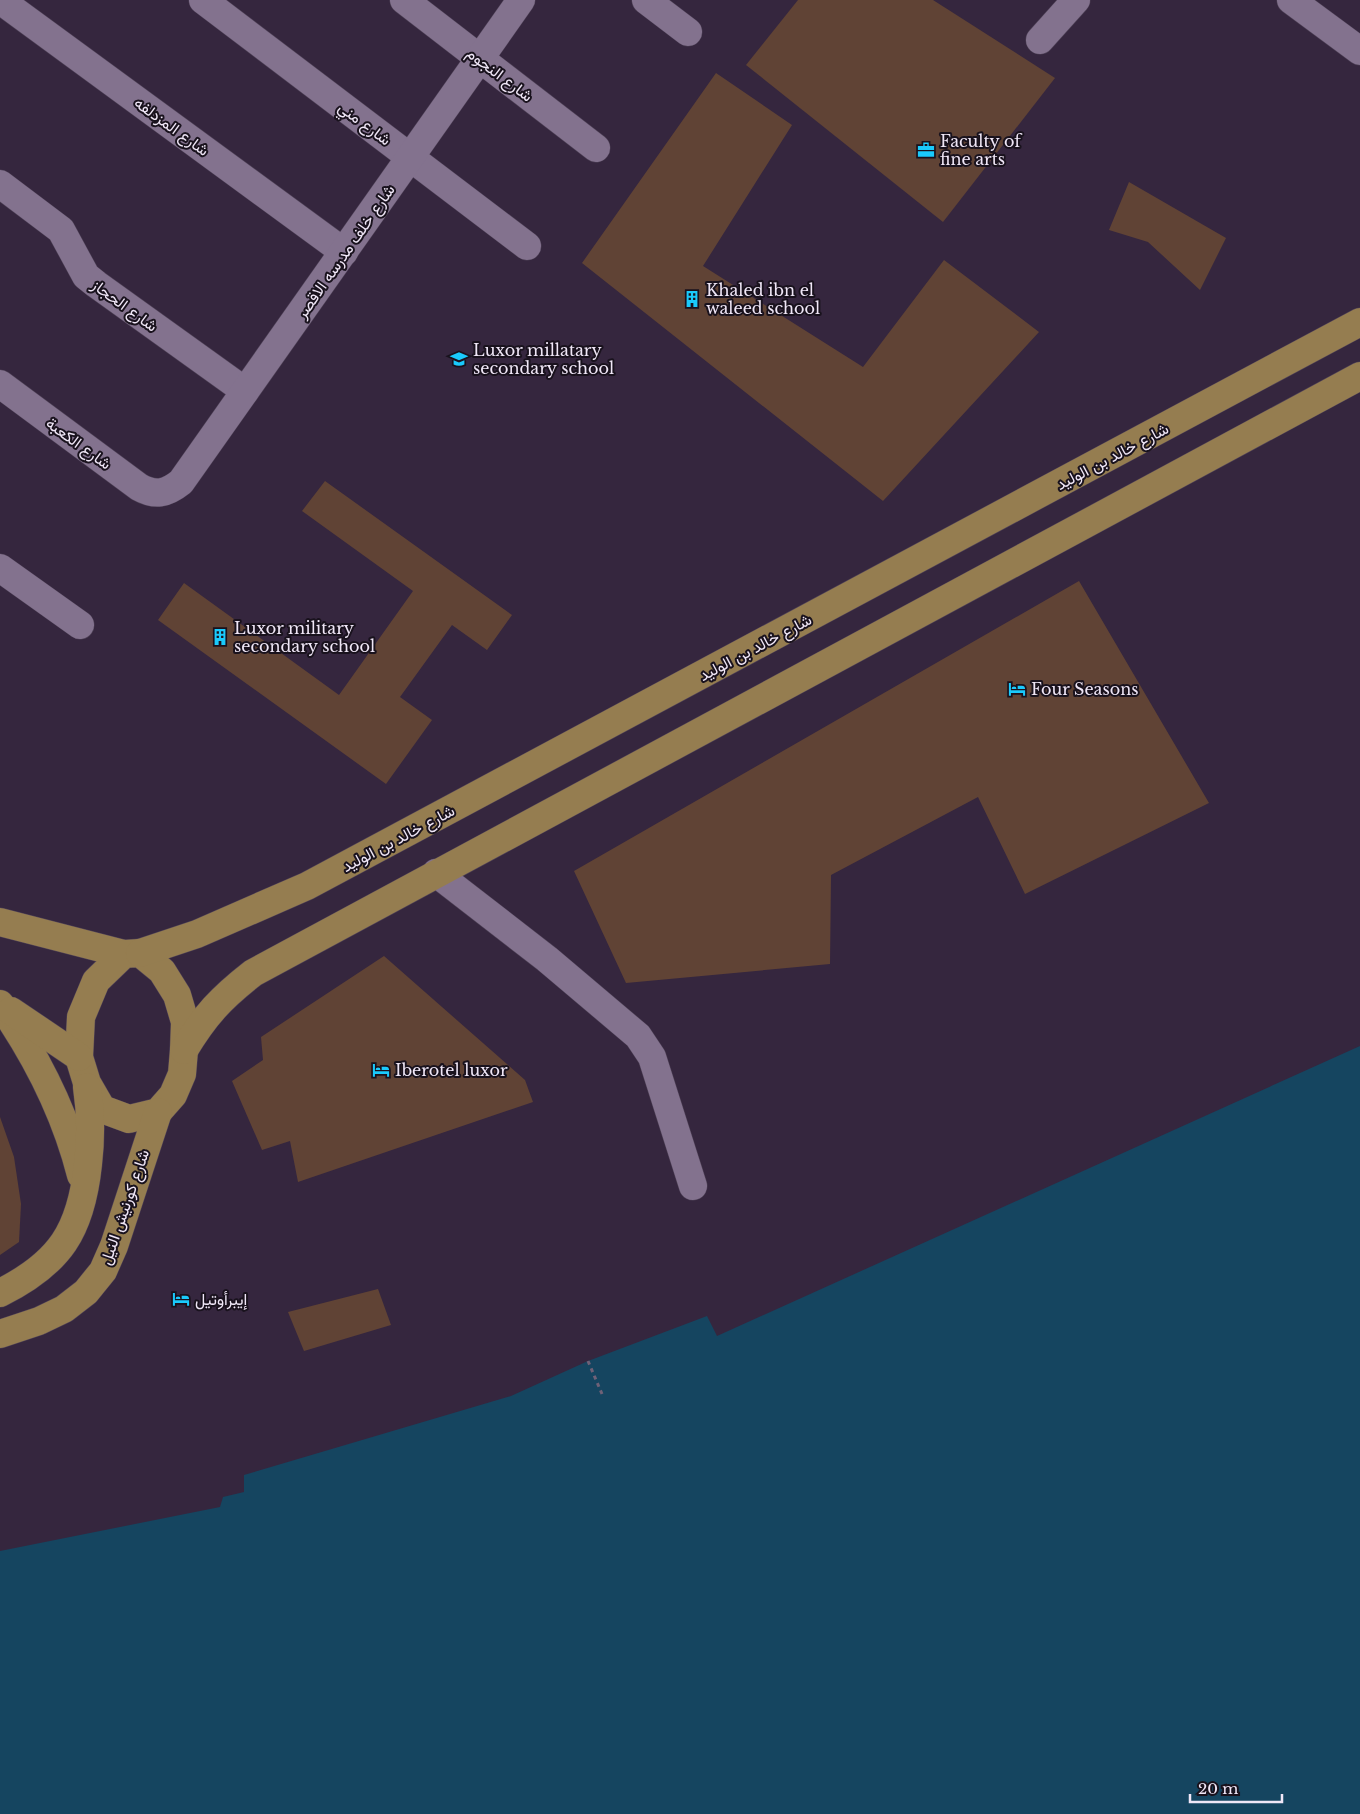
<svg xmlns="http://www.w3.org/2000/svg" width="1360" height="1814" viewBox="0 0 1360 1814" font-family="'Libre Baskerville',Vazirmatn,serif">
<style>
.water{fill:#154560}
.building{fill:#604335}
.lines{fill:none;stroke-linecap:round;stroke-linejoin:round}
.minor-casing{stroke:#4f4257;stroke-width:29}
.major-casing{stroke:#4f4257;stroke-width:29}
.path{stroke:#6f6177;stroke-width:3;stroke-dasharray:4 4;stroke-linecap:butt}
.minor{stroke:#83728e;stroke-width:28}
.major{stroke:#957d50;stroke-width:28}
.labels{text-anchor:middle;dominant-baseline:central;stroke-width:4;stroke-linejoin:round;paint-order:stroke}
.street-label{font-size:16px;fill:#f0e7f7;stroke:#19121d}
.poi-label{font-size:16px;fill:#f0e7f7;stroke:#19121d;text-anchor:start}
</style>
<rect width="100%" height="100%" fill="#35263e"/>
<polygon class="water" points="1360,1046 1360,1814 0,1814 0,1551 220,1507 223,1497 244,1492 244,1475 511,1396 588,1361 707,1316 717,1336"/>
<g class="building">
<polygon points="798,0 933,0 1055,78 943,222 746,65"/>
<polygon points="716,73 792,125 703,266 863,367 944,260 1039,332 883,501 582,263"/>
<polygon points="1129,182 1226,238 1200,290 1148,242 1109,230"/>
<polygon points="325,481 512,615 487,650 452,625 400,697 432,720 386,784 158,620 184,583 339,695 413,591 302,511"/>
<polygon points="1079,581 1209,803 1025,894 978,797 831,875 830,964 626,983 574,871"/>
<polygon points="384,956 525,1080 533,1102 298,1182 290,1141 262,1150 232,1081 263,1060 261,1037"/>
<polygon points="0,1117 14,1157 21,1204 19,1242 0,1255"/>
<polygon points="378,1289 391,1325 304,1351 288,1312"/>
</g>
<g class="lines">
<g class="minor-casing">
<g id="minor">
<polyline points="0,0 344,252"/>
<polyline points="203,0 527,246"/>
<polyline points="404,0 596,148"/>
<polyline points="646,0 688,32"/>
<polyline points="1291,0 1360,51"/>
<polyline points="1040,40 1076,0"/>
<polyline points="0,184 61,230 86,276 96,284 245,391"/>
<path d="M0,384L139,487C155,496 166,494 181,482L521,0"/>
<polyline points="0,568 80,625"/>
<polyline points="436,873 547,959 638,1036 652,1057 693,1186"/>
</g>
</g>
<g class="major-casing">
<g id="major">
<polyline points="0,922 124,954 140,953 162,971 177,995 185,1022 184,1050 182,1074 173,1095 158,1112 129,1119 102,1109 87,1083 79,1057 81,1017 96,981 124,954"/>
<polyline points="140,953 197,934 307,886 1360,322"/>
<path d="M0,1004C37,1057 65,1112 81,1175"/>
<polyline points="11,1011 79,1057"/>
<path d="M184,1050C205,1015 221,998 253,973L1360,376"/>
<path d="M0,1293C60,1263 81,1231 88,1164C91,1138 91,1113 87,1087"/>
<polyline points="0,1334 39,1321 64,1309 86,1292 103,1271 114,1246 158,1112"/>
</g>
</g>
<polyline class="path" points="588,1361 602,1394"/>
<use href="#minor" class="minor"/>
<use href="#major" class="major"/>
</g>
<defs>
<g id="office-bare" transform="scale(1.35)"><path d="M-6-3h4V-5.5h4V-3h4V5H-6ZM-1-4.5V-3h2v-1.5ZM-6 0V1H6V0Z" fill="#1acafc" stroke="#19121d" stroke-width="2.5" paint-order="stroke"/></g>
<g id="building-bare" transform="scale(1.35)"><path d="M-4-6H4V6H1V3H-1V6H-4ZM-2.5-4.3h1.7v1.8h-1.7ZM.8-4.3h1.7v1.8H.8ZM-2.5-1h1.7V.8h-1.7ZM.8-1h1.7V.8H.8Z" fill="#1acafc" stroke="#19121d" stroke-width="2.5" paint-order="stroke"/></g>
<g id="school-bare" transform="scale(1.35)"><path d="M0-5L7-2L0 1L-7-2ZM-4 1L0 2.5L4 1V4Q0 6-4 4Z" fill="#1acafc" stroke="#19121d" stroke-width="2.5" paint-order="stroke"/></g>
<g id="hotel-bare" transform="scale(1.35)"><path d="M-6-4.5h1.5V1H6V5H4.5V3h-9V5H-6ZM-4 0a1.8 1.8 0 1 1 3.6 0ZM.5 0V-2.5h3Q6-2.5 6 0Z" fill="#1acafc" stroke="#19121d" stroke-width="2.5" paint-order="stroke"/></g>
</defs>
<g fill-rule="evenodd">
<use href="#office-bare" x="926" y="150"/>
<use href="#building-bare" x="692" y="299"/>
<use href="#school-bare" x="459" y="359"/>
<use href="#building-bare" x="220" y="637"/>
<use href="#hotel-bare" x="1017" y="689"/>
<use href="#hotel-bare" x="381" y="1070"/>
<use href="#hotel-bare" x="181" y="1299"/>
</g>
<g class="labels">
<g class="street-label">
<text transform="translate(500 74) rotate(37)">شارع النجوم</text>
<text transform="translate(365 123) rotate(37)">شارع مني</text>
<text transform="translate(172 126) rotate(36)">شارع المزدلفه</text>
<text transform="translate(345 251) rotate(-55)">شارع خلف مدرسه الاقصر</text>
<text transform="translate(125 305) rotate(36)">شارع الحجاز</text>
<text transform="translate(79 443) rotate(36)">شارع الكعبة</text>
<text transform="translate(1112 456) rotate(-28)">شارع خالد بن الوليد</text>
<text transform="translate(755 647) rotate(-28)">شارع خالد بن الوليد</text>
<text transform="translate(398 838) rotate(-28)">شارع خالد بن الوليد</text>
<text transform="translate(124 1207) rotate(-71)">شارع كورنيش النيل</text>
</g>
<g class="poi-label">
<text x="940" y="141">Faculty of<tspan x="940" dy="18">fine arts</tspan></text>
<text x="706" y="290">Khaled ibn el<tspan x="706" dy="18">waleed school</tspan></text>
<text x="473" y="350">Luxor millatary<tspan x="473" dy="18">secondary school</tspan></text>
<text x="234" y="628">Luxor military<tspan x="234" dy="18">secondary school</tspan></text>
<text x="1031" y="689">Four Seasons</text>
<text x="395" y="1070">Iberotel luxor</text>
<text x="195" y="1299">إيبرأوتيل</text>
</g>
</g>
<path d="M1190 1794v8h92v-8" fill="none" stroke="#f0e7f7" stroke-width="2.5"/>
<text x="1198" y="1794" font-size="15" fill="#f0e7f7" stroke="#19121d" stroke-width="4" paint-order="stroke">20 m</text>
</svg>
